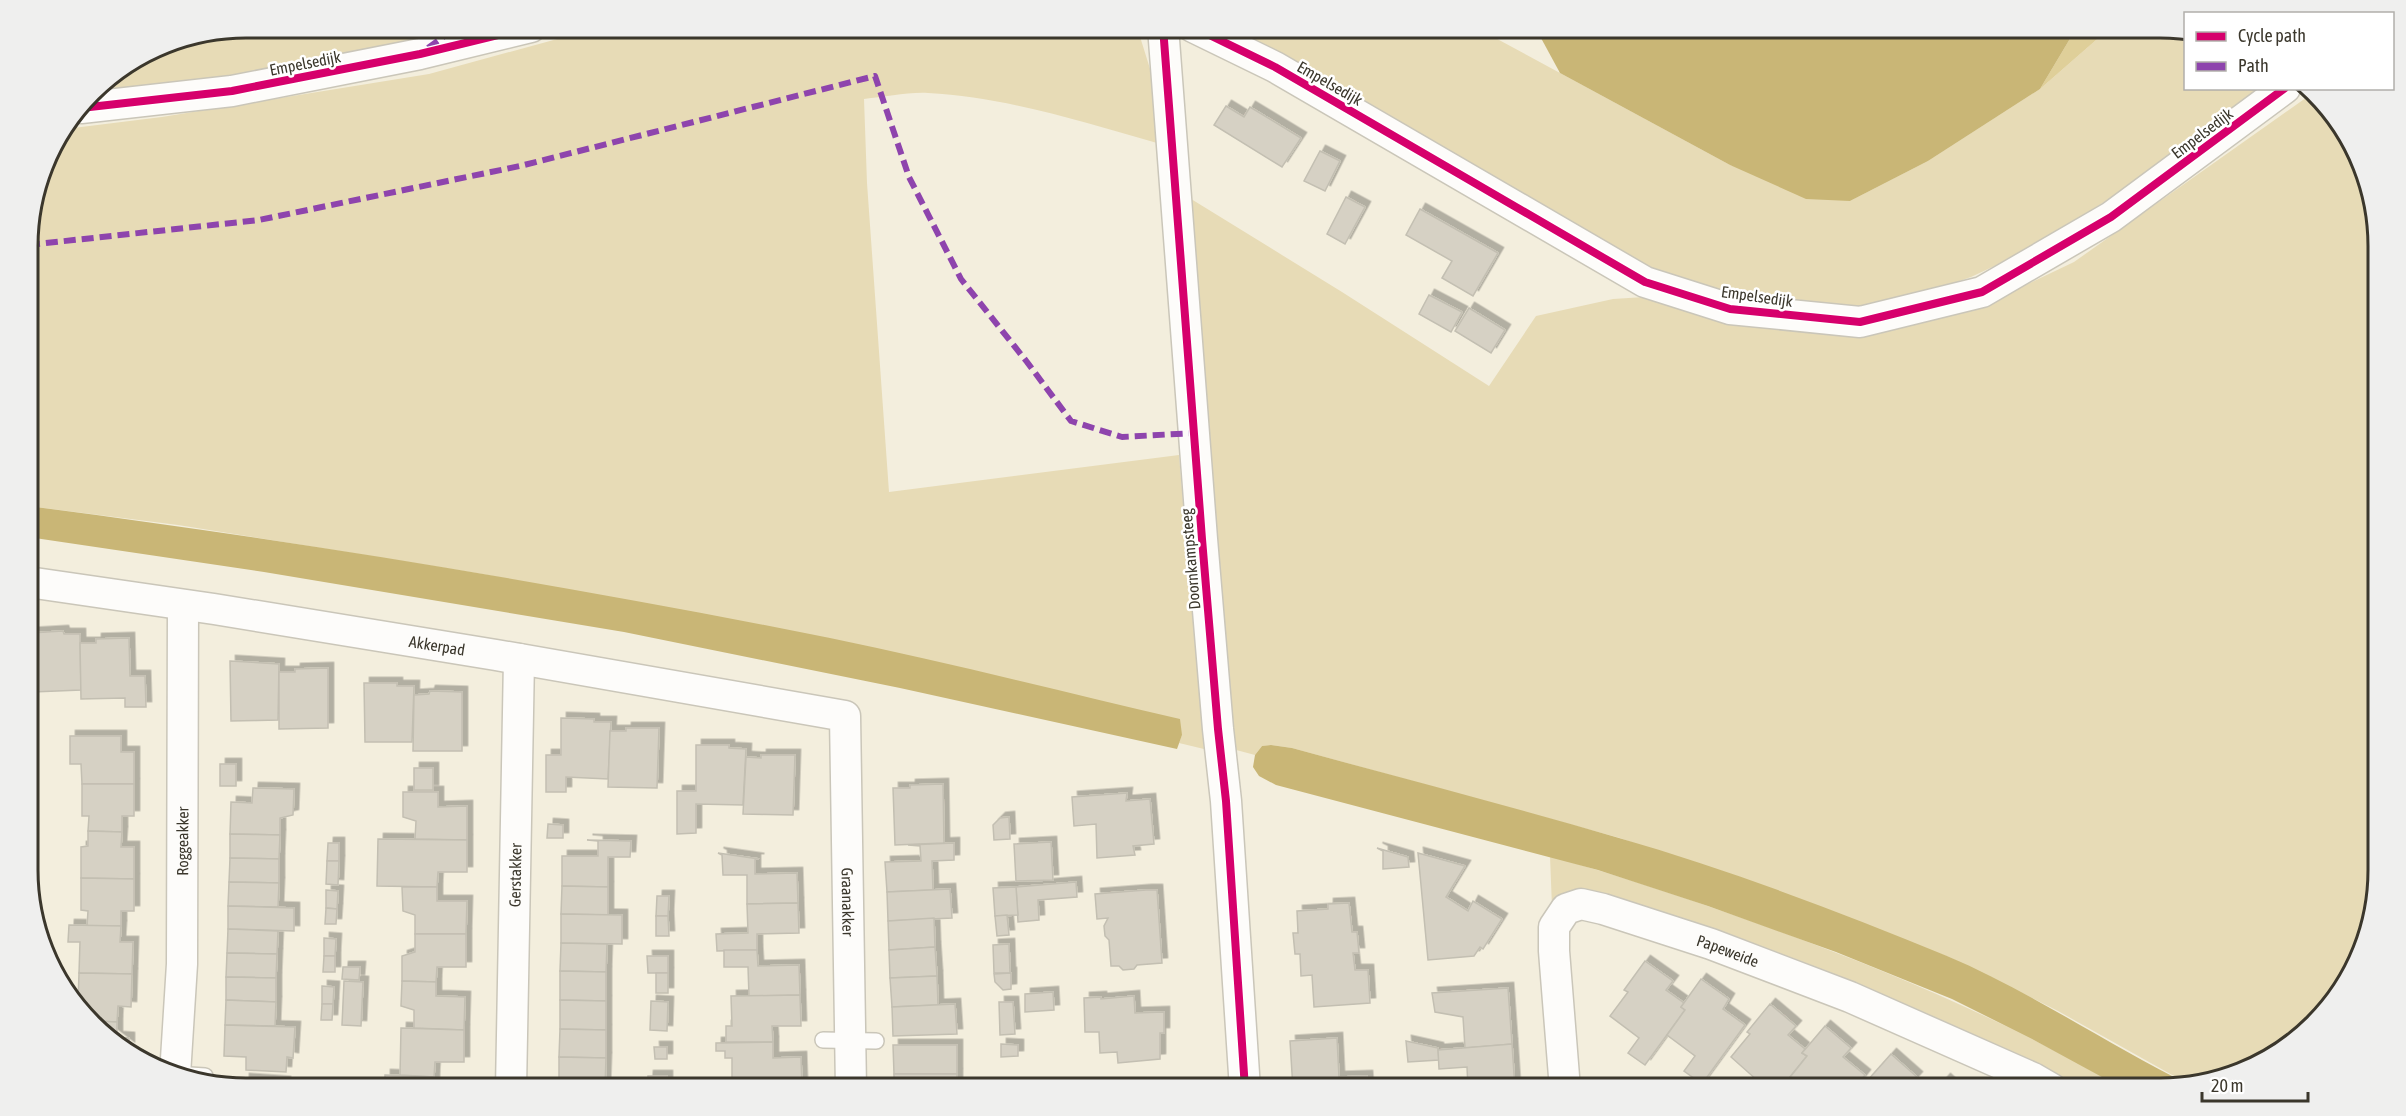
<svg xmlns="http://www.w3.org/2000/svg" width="2406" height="1116" viewBox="0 0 2406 1116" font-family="'Asap Condensed',sans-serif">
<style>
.green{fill:#e7dbb6}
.forest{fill:#dfcf99}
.water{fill:#c9b676}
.building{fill:#d6d1c4;stroke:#c3bfb2;stroke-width:1.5;filter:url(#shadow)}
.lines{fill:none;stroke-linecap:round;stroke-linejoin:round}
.service-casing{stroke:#cac6b9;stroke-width:18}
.minor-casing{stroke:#cac6b9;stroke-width:33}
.service{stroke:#fdfcfa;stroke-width:15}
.minor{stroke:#fdfcfa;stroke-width:30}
.quiet{stroke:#8e44ad;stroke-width:6;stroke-dasharray:12 6;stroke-linecap:butt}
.cycleway-casing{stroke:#fff;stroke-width:11}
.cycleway{stroke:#d6006c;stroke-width:8}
.labels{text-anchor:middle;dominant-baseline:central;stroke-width:5;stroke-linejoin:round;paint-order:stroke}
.street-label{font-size:16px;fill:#3b372c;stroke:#fff}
.rim{fill:none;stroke:#3b372c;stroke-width:3}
</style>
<defs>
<filter id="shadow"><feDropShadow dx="5.5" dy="-5.5" stdDeviation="0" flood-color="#0004"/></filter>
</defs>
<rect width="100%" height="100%" fill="#f3eedd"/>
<g class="green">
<polygon points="246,27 441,27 423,42 269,76 88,99 101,82 162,44"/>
<path d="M601,27H1137L1151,72L1157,143C1083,122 1006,97 928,93C907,92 885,97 864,99L867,183L889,492L1179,455L1204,749L1179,743L1182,735L832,639L482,574L178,525L28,506L27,231L50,149L65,129L162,117L429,74Z"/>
<polygon points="1232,27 1475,27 1730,165 1850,201 1928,161 2040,89 2111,27 2160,27 2185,32 2186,88 2263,89 2145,175 2037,246 1971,277 1919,295 1861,306 1796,306 1750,300 1659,271 1573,228 1312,72"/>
<polygon points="2310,95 2334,113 2377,218 2379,871 2362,954 2334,1004 2282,1052 2230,1077 2190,1085 2058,1011 1949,957 1620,838 1292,748 1271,745 1262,746 1255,755 1225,747 1183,194 1342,292 1489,386 1536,316 1613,299 1660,296 1711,314 1765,328 1817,333 1867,330 1990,302 2074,262"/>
<path d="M1550,856C1627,878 1701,903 1776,930C1896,974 2013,1024 2124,1089H2074L1997,1050L1552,907Z"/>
</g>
<polygon class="forest" points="2077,27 2111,27 2040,89"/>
<g class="water">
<polygon points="1535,27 2077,27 2040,89 1928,161 1850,201 1806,199 1730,165 1560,73"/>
<path d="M28,506C297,541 565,585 830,638C947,662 1064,692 1180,719L1182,735L1177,749L900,688L624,632L264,572L28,537Z"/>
<path d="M1271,745L1292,748C1401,778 1510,806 1619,838C1730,870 1840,912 1947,956C2032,992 2108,1045 2190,1085L2174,1089H2124L2032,1039L1952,999L1836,952L1708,906L1598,870L1276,785L1259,776L1253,767L1255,755L1262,746Z"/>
</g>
<g class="building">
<polygon points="1226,106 1244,117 1250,107 1301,138 1282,167 1214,125"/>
<polygon points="1320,151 1340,161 1325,191 1304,181"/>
<polygon points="1346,197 1365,207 1345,244 1327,234"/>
<polygon points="1420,209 1498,253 1473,296 1442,278 1452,261 1406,235"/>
<polygon points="1429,295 1462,312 1451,332 1419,314"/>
<polygon points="1469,308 1505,330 1491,353 1455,331"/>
<polygon points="63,631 64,634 80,634 81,690 33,692 30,633"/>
<polygon points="129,638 130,676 145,676 146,707 125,707 125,698 81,699 80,643 96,643 96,639"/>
<polygon points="230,661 279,664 278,720 231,721"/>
<polygon points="328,668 328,728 279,729 279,672 295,672 295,669"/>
<polygon points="364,683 397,683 397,686 414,686 412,742 365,742"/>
<polygon points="430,691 462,692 462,751 413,751 414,695 429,694"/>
<polygon points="561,718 594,719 594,722 611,722 608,779 566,777 566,792 546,792 546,755 561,755"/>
<polygon points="626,728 659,728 657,788 608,787 610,731 626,731"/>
<polygon points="70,736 121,736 121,752 134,752 134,784 82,784 81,764 70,764"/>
<polygon points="696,745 729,745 729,748 746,749 743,805 696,804 696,833 677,834 677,791 696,791"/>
<polygon points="761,755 795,755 793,815 743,814 746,757 761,758"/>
<rect x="220" y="764" width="16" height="22"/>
<rect x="414" y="768" width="19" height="22"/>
<polygon points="82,784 134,784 134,816 122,816 122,832 88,831 89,816 82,816"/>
<polygon points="943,784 944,843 895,845 893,788 910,788 910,785"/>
<polygon points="253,788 294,789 293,815 280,818 280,835 230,834 231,802 252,803"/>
<polygon points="403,792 438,792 438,807 467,806 467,840 415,839 416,821 403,817"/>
<polygon points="1127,793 1126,801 1150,799 1154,844 1133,846 1135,855 1097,858 1096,824 1074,826 1072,797"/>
<polygon points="1009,817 1010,839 994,840 993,825 1000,818"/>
<polygon points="548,824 563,825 563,838 547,838"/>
<polygon points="88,831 122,832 121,847 134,847 134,879 81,878 81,847 88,846"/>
<polygon points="230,834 280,835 279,859 230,858"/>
<polygon points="378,839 467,840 467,872 438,872 437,887 377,886"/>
<polygon points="587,840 631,841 630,857 608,857 608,887 562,886 562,856 598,856 598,841"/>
<polygon points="1051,842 1053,880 1016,881 1014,844"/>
<polygon points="328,843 339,843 339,861 327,861"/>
<polygon points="954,843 954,860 932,861 933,890 887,892 885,862 921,861 920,846 908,845"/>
<polygon points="1377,848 1408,857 1409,867 1383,869 1383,851"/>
<polygon points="718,853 759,859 755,859 755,874 797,873 798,903 747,904 747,875 723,875 722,855"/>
<polygon points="1418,853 1465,866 1446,897 1468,911 1473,901 1502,919 1483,949 1480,947 1474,956 1428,960"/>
<polygon points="230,858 279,859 279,883 229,882"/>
<polygon points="327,861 339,861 338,885 326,884"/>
<polygon points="81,878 134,879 134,911 121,911 121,926 87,926 88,911 81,910"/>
<polygon points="229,882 279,883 278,907 228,906"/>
<polygon points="1076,882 1077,897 1038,900 1039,920 1018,922 1016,887"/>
<polygon points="562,886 608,887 608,915 561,914"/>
<polygon points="402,887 437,887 437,901 467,901 466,934 415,934 415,915 403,911"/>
<polygon points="1016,887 1018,915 995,916 993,888"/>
<polygon points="950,889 952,918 888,921 887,892"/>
<polygon points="326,890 338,891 337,909 326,908"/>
<polygon points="1146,890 1157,890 1162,963 1137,965 1134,969 1123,970 1119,966 1111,966 1109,940 1105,936 1104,926 1108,918 1097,919 1095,894"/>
<polygon points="657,896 669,896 668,916 656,916"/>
<polygon points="798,903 799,933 757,934 757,950 717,951 716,934 748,933 747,904"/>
<polygon points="1349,903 1352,932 1357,932 1359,953 1353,953 1355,970 1368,970 1370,1003 1314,1007 1312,975 1301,976 1300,954 1295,954 1293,933 1298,933 1297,911 1328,909 1328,904"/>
<polygon points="228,906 294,908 294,931 228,929"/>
<polygon points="326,908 337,909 336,924 325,924"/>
<polygon points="561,914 622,915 622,944 561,943"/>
<polygon points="1007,915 1009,935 997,936 995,916"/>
<polygon points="656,916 668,916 669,936 656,936"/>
<polygon points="934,918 935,947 889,950 888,921"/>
<polygon points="69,925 121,926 120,942 133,942 132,974 79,973 80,942 68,942"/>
<polygon points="228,929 278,931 277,954 227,953"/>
<polygon points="415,934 466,934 466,967 437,967 436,982 402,981 402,956 415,952"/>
<polygon points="324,938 336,939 335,956 324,956"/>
<polygon points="561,943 607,944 606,972 560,971"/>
<polygon points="1009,944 1010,973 994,973 993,945"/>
<polygon points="935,947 937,976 890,978 889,950"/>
<polygon points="724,950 757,950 758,966 799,965 800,995 749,996 748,967 724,967"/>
<polygon points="227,953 277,954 276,978 226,977"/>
<polygon points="324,956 335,956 335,972 323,972"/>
<polygon points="647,956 668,956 668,973 648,973"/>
<polygon points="1645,961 1673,981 1666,990 1684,1003 1681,1007 1685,1010 1645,1065 1628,1053 1639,1038 1610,1016 1628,992 1624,990"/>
<polygon points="343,967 360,967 359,980 342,979"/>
<polygon points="560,971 606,972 606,1001 560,1000"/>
<polygon points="79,973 132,974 131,1007 118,1006 117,1022 95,1021 72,1003 78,1003"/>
<rect x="656" y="973" width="12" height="20"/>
<polygon points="1011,973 1011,989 1003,990 995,982 994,974"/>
<polygon points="937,976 938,1005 892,1007 890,978"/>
<polygon points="226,977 276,978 276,1002 226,1000"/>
<polygon points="1701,979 1729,999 1723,1009 1745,1025 1702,1084 1684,1071 1695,1056 1667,1035 1685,1010 1681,1007"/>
<polygon points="344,981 363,982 361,1026 342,1025"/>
<polygon points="402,981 436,982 436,996 465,997 464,1030 414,1028 414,1010 401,1006"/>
<polygon points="322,986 334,987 333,1004 322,1004"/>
<polygon points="1508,988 1512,1044 1465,1048 1463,1017 1435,1012 1432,993"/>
<polygon points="1053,992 1054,1010 1025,1012 1025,994"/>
<polygon points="800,995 801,1026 772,1026 773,1042 726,1042 726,1026 732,1026 731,996"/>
<polygon points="1134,996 1135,1013 1164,1012 1164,1033 1160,1033 1160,1059 1118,1063 1117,1052 1100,1053 1099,1032 1085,1032 1084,998 1101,997 1101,999"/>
<polygon points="226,1000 276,1002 275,1026 225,1025"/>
<polygon points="560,1000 606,1001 606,1030 560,1029"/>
<polygon points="651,1001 668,1002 667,1031 650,1030"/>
<polygon points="999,1002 1013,1002 1015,1034 1000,1035"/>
<polygon points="322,1004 333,1004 332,1020 321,1020"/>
<polygon points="955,1004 957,1034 893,1036 892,1007"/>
<polygon points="1770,1004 1796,1026 1788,1035 1805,1049 1802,1053 1807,1056 1780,1089 1752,1089 1758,1081 1731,1057 1750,1034 1747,1032"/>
<polygon points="95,1021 117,1022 117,1037 129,1038 129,1047"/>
<polygon points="225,1025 295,1027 293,1058 287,1057 286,1072 246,1070 246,1057 224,1056"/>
<polygon points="1825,1026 1851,1048 1843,1057 1865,1075 1854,1089 1797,1089 1787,1081 1807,1056 1802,1053"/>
<polygon points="401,1028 464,1030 464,1062 435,1062 434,1077 400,1075"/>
<polygon points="560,1029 606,1030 606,1058 559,1057"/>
<polygon points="1337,1038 1339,1077 1367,1076 1368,1089 1293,1089 1290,1041"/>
<polygon points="1406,1041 1438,1048 1439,1060 1408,1062"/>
<polygon points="773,1042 773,1058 801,1057 802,1088 732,1089 732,1058 725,1058 725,1051 716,1051 716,1043"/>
<polygon points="1001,1044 1018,1045 1018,1056 1001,1057"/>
<polygon points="1512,1044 1515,1089 1468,1089 1467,1067 1439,1069 1438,1050"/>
<polygon points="893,1045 957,1045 957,1074 894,1074"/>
<polygon points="654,1047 667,1047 667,1059 655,1059"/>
<polygon points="1891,1054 1917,1077 1909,1086 1911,1089 1866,1089 1870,1084 1867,1081"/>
<polygon points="559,1057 606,1058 605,1088 559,1088"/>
<rect x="894" y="1074" width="63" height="15"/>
<polygon points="385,1075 434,1077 434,1089 385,1089"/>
<polygon points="648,1076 667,1076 667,1088 647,1089"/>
<polygon points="244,1079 285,1082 284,1089 244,1089"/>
<polygon points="1945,1079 1956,1089 1936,1089"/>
<rect x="751" y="1088" width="51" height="1"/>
</g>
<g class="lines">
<g class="service-casing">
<g id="service">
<polyline points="823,1040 876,1041"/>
<polyline points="175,1074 205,1076"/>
</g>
</g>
<g class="minor-casing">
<g id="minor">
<polyline points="1163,27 1202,539 1218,729 1226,801 1245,1089"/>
<polyline points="1193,27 1275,67 1645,282 1730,309 1860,322 1982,292 2111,217 2285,88"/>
<polyline points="81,108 232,91 420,54 531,27"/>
<path id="s1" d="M28,582L214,609L496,655L845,716L851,1089"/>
<path id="s2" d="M175,1075L182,964L183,606"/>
<path id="s3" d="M511,1089L519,659"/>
<path id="s4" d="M1565,1089L1554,951V927L1566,909L1581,904L1603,909L1711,944L1850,997L2033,1078L2052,1089"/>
</g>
</g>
<use href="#service" class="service"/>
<use href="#minor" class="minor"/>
<g class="quiet">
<polyline points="428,48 457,27"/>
<polyline points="28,245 259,220 520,166 875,76 909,177 961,279 1027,362 1071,421 1122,437 1194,433"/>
</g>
<g class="cycleway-casing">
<g id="cycleway">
<polyline points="1163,27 1202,539 1218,729 1226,801 1245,1089"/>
<polyline points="1193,27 1275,67 1645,282 1730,309 1860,322 1982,292 2111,217 2285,88"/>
<polyline points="81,108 232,91 420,54 531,27"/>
</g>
</g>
<use href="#cycleway" class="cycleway"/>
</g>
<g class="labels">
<g class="street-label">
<text transform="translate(305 63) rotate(-11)">Empelsedijk</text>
<text transform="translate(1330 83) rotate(30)">Empelsedijk</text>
<text transform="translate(2202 133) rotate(-37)">Empelsedijk</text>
<text transform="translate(1757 296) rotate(8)">Empelsedijk</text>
<text transform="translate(1190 559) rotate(-95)">Doornkampsteeg</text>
<text stroke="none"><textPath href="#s1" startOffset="414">Akkerpad</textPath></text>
<text stroke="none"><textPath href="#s2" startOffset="234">Roggeakker</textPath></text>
<text stroke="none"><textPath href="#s3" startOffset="214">Gerstakker</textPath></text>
<text stroke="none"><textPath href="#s1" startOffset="1014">Graanakker</textPath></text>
<text stroke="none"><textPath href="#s4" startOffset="354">Papeweide</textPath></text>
</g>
</g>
<path d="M0 0H2406V1116H0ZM246 38H2160A208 208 0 0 1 2368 246V870A208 208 0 0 1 2160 1078H246A208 208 0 0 1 38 870V246A208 208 0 0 1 246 38Z" fill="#efefee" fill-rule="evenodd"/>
<path class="rim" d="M246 38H2160A208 208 0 0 1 2368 246V870A208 208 0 0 1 2160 1078H246A208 208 0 0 1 38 870V246A208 208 0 0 1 246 38Z"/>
<rect x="2184" y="12" width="210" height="78" fill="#ffffff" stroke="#b1afab" stroke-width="1.5"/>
<rect x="2196" y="32" width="30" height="9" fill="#d6006c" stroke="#b1afab" stroke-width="1.5"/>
<text x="2238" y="42" font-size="18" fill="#3b372c">Cycle path</text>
<rect x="2196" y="62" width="30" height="9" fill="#8e44ad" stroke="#b1afab" stroke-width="1.5"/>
<text x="2238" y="72" font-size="18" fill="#3b372c">Path</text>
<path d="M2202 1092v9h106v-9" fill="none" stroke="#3b372c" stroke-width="3"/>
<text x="2211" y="1092" font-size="18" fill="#3b372c" stroke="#ffffff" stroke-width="4.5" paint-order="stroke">20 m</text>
</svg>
